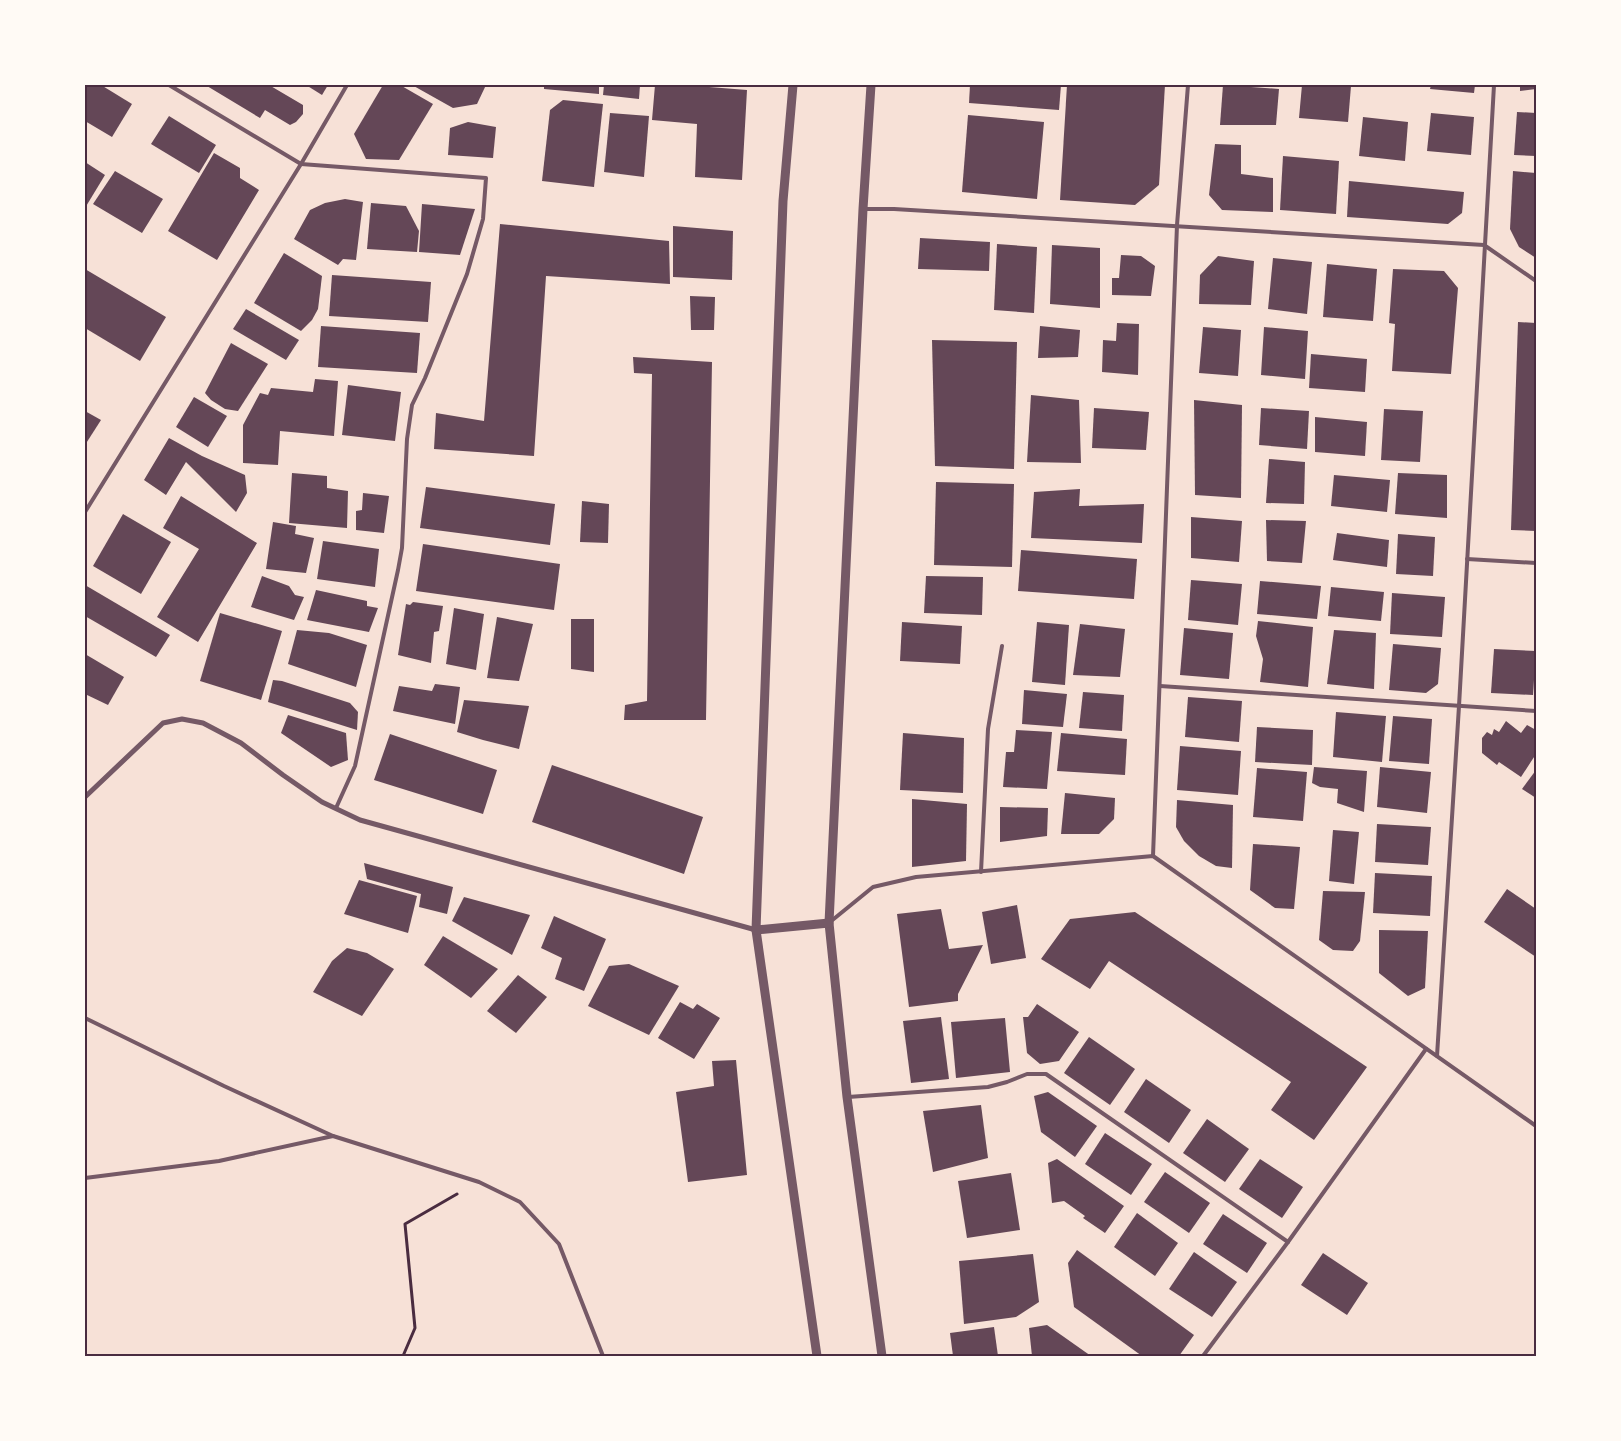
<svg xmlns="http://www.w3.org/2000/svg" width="1621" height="1441" viewBox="0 0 1621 1441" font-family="'Noto Sans',sans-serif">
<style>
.building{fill:#644757}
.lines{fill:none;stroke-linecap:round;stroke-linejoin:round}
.path{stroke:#4a2c40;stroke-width:3}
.service{stroke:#755966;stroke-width:4}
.minor{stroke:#755966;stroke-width:5}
.tertiary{stroke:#755966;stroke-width:9}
.neatline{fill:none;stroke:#4a2c40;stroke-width:2}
</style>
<rect width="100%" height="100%" fill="#f7e1d7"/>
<g class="building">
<polygon points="85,85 101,85 132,104 112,137 85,121"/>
<polygon points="207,85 269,85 303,105 303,114 296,122 290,125 265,110 260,118 207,86"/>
<polygon points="306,85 328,85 322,95"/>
<polygon points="383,85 400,85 433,104 399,160 366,159 354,134"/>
<polygon points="412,85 486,85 477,104 453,108"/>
<polygon points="544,85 599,85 599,94 544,89"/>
<polygon points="604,85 640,85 639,99 603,95"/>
<polygon points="655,85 684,85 747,90 742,180 695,177 697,124 652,120"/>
<polygon points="970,85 1061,85 1059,110 969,103"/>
<polygon points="1067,85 1165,85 1159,185 1135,205 1060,200"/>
<polygon points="1223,85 1279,89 1276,125 1220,125"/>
<polygon points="1302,85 1351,86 1348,122 1299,118"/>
<polygon points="1431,85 1475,85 1474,93 1430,89"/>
<polygon points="1520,85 1536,85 1536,89 1520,91"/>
<polygon points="563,100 603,104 594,187 542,181 550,110"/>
<polygon points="1517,112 1536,113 1536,156 1514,155"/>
<polygon points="610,113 649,116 644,177 604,172"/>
<polygon points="1431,113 1474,117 1471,155 1427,151"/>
<polygon points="968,115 1044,122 1037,199 962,192"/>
<polygon points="169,116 216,145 199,173 151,144"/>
<polygon points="1363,117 1408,122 1405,161 1359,156"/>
<polygon points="468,122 496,127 493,158 448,155 450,128"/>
<polygon points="1215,144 1241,145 1241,174 1273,178 1273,212 1222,210 1209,195"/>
<polygon points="214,153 240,168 240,178 259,190 217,260 168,231"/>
<polygon points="1283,156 1339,161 1336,214 1280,210"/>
<polygon points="85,162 105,175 85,208"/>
<polygon points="115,171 163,199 142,233 93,204"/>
<polygon points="1513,171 1536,173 1536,258 1519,247 1510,229"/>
<polygon points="1349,181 1464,192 1462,213 1448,224 1347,217"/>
<polygon points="345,199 363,202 356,260 343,259 338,265 294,239 310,210 325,203"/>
<polygon points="371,203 406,206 419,231 417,252 367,249"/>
<polygon points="422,204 475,209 460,255 419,252"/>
<polygon points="500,224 669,241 670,284 546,276 534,456 434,449 436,413 484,421"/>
<polygon points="673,226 733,231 732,280 673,277"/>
<polygon points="920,238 990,242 989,271 918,269"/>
<polygon points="997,244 1037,247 1034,313 994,310"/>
<polygon points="1052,245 1100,248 1100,308 1050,304"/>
<polygon points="284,253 322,276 318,309 312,320 301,331 254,303"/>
<polygon points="1121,255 1141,256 1155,266 1151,296 1112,295 1112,278 1119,278"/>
<polygon points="1218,256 1254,261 1251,305 1199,304 1200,275"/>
<polygon points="1273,258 1312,262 1307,314 1268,309"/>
<polygon points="1327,264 1377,269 1373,321 1323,317"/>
<polygon points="85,269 166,317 140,361 85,328"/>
<polygon points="1393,269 1444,271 1458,288 1451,374 1392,371 1395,324 1389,323"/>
<polygon points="332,275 431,282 428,322 329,316"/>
<polygon points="690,296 715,297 714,330 691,330"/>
<polygon points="246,309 299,340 286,360 233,329"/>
<polygon points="1518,322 1536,323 1536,531 1511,530"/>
<polygon points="1117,323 1139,324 1138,375 1102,372 1103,340 1116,341"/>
<polygon points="321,326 420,333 417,373 318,367"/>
<polygon points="1040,326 1080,330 1078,357 1038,358"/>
<polygon points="1203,327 1241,330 1238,376 1199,373"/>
<polygon points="1264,327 1308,331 1305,379 1261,375"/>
<polygon points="932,340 1017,342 1014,469 935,466"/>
<polygon points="231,343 268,364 238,411 225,409 211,400 205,393"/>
<polygon points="1311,354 1367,359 1365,392 1309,388"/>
<polygon points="633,357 712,362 706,720 624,720 625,705 647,701 652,374 634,373"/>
<polygon points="315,379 338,381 334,436 280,431 278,465 243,463 243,425 260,393 268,395 271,388 313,392"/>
<polygon points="348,385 401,392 395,441 342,435"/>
<polygon points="1031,395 1079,400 1081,463 1027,462"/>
<polygon points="194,397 227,416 208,447 176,427"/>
<polygon points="1194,400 1242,405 1241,498 1195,495"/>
<polygon points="1094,408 1149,412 1146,450 1092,448"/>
<polygon points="1261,408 1309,411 1307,449 1259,445"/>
<polygon points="1384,409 1423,411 1420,462 1381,460"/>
<polygon points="85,411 101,420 85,445"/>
<polygon points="1315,417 1367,422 1365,456 1315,452"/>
<polygon points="169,438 202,456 245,475 247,493 236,512 186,462 166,495 144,480"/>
<polygon points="1269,459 1305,462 1304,504 1266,503"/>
<polygon points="292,473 327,476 327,488 348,491 347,528 289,523"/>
<polygon points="1398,473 1447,475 1447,518 1395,514"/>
<polygon points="1334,475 1390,480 1387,512 1331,506"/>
<polygon points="936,482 1014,484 1012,567 934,565"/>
<polygon points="426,487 555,504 550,545 420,528"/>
<polygon points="1080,489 1079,506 1144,504 1142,543 1031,538 1034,492"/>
<polygon points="363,493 389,496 384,533 356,530 356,511 362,510"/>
<polygon points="181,496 257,543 198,642 157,617 199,549 163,528"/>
<polygon points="582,501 609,504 608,543 580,542"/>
<polygon points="123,514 171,542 141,594 93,566"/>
<polygon points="1191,517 1242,521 1239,562 1191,558"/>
<polygon points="1266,520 1306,521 1302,563 1267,561"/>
<polygon points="273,522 296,526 295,534 314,538 306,573 266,569"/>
<polygon points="1337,533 1389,540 1387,567 1333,560"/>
<polygon points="1398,534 1435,537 1433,576 1396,574"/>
<polygon points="323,541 379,549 375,587 317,579"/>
<polygon points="423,544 560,564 554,610 416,591"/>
<polygon points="1021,550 1137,559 1134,599 1018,591"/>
<polygon points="262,576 289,586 295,595 304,597 294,620 251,607"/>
<polygon points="926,576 983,577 982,615 924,613"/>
<polygon points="1191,580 1242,584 1238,625 1188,620"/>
<polygon points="1260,581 1321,586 1317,619 1257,614"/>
<polygon points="85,585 170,635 156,657 85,616"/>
<polygon points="1331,587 1384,592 1381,621 1328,616"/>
<polygon points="316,590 367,601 367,606 378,608 369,632 307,620"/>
<polygon points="1392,593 1445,597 1442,637 1390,634"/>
<polygon points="413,602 443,606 439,631 434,632 431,663 398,655 406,604 410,605"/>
<polygon points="454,608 484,614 476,670 446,664"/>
<polygon points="220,613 282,631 261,700 200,681"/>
<polygon points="497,617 533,624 519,681 487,678"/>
<polygon points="571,619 594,619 594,672 571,669"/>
<polygon points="1258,621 1313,627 1308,687 1260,682 1263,659 1256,636"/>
<polygon points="902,622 962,626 960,664 900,661"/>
<polygon points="1037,622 1069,625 1065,685 1032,682"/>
<polygon points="1080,624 1125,629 1120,677 1073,675"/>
<polygon points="1184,628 1233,633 1229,679 1180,675"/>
<polygon points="297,630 329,633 367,645 356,687 288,664"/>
<polygon points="1334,630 1376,633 1374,689 1327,684"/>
<polygon points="1393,644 1441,648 1438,684 1426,693 1389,690"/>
<polygon points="1494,649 1536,651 1533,695 1491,693"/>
<polygon points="85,654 124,677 108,705 85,694"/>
<polygon points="273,680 282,681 350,703 358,712 357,730 268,702"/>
<polygon points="435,684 460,687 455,724 393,711 399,686 432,691"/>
<polygon points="1024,690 1067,694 1063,727 1022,724"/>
<polygon points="1083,692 1124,695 1122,731 1079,728"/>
<polygon points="1188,697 1242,701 1239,742 1185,737"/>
<polygon points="464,700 529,706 519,749 483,740 457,732"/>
<polygon points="1336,712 1386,716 1382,762 1333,757"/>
<polygon points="288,715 346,733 348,760 331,767 281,733"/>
<polygon points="1393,716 1432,719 1429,764 1389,761"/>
<polygon points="1506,721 1521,733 1527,725 1536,730 1536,754 1521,777 1499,762 1497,765 1482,753 1482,738 1487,732 1492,735 1494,729 1499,732"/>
<polygon points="1257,727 1313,730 1312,765 1255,762"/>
<polygon points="1016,730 1052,732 1047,789 1003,787 1006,752 1014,752"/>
<polygon points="903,733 964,738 963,793 900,790"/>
<polygon points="1061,733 1127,739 1125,775 1057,771"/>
<polygon points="390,734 497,770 483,814 374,780"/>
<polygon points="1180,746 1241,751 1238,795 1177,790"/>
<polygon points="552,765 703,817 684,874 532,822"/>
<polygon points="1314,767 1367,771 1364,812 1337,803 1338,789 1320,787 1312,783"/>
<polygon points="1380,767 1431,772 1427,813 1377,807"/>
<polygon points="1257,768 1307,772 1303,821 1253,817"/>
<polygon points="1536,770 1536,798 1522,789"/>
<polygon points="1065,793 1115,798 1114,819 1099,834 1061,834"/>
<polygon points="912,799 967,804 966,861 912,867"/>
<polygon points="1177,800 1233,805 1232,868 1216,866 1199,856 1184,841 1176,827"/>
<polygon points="1000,807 1048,808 1047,836 1000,842"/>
<polygon points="1377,824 1431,827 1428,865 1375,862"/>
<polygon points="1333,830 1359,832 1354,884 1329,881"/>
<polygon points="1253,844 1300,847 1294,909 1275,908 1250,890"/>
<polygon points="364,863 453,887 447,914 419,907 421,894 367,879"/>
<polygon points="1375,873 1432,876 1430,916 1373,913"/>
<polygon points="359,880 417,896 408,933 344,914"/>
<polygon points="1507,889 1536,909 1536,957 1484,922"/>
<polygon points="1323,891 1365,892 1360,941 1353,951 1333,950 1319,940"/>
<polygon points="464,897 530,915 512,955 452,921"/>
<polygon points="1017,905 1026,958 991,964 982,912"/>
<polygon points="941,909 949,949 983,945 958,994 958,1001 909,1007 897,914"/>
<polygon points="1135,912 1367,1067 1314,1140 1271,1110 1291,1082 1109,961 1090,989 1041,959 1070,919"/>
<polygon points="554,916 606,939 584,991 555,979 562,958 541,948"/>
<polygon points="1379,930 1428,931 1425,988 1408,996 1379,973"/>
<polygon points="443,936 498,969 471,998 424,965"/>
<polygon points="347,948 367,953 394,969 362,1016 313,992 332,961"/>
<polygon points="629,964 679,986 649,1035 588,1006 609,966"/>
<polygon points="518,975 547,997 516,1033 487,1011"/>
<polygon points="680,1002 693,1009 697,1004 720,1018 694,1059 658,1038"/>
<polygon points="1037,1004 1079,1032 1059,1061 1040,1064 1027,1053 1023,1017 1028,1017"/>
<polygon points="941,1017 949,1079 911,1083 903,1021"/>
<polygon points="1005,1018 1010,1072 956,1078 951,1022"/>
<polygon points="1089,1037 1135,1069 1110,1105 1064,1073"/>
<polygon points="736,1060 747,1175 688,1182 676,1092 714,1086 712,1061"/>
<polygon points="1146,1079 1191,1110 1169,1143 1124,1112"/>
<polygon points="1048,1092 1097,1126 1075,1157 1041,1132 1034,1096"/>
<polygon points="981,1105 988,1158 933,1172 923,1111"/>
<polygon points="1207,1119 1249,1149 1225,1182 1183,1153"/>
<polygon points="1105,1133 1152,1164 1131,1195 1085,1164"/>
<polygon points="1057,1159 1124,1206 1105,1233 1083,1218 1085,1216 1064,1201 1052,1203 1048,1163"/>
<polygon points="1260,1159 1303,1187 1282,1218 1239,1189"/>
<polygon points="1165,1172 1210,1203 1189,1233 1144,1202"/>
<polygon points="1011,1173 1020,1230 967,1238 958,1181"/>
<polygon points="1137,1213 1178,1243 1155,1276 1114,1247"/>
<polygon points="1223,1214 1267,1243 1247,1273 1203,1244"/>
<polygon points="1077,1250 1194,1335 1179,1356 1142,1356 1074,1307 1068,1263"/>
<polygon points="1194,1252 1237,1282 1212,1317 1169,1289"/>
<polygon points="1323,1253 1368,1283 1347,1315 1301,1285"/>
<polygon points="1033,1254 1039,1302 1016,1317 964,1324 959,1261"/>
<polygon points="1047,1325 1091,1356 1032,1356 1029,1328"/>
<polygon points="994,1327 998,1356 953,1356 950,1333"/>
</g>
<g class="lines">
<polyline class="path" points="403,1356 415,1328 405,1224 457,1194"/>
<g class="service">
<polyline points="169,85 301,164 486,178 483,219 467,274 425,378 412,405 407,439 402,548 398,570 355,766 336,808"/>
<polyline points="863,209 894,209 1484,245 1536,281"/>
<polyline points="85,512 301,164 347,85"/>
<polyline points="1467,559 1536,563"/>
<polyline points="1160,686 1536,711"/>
<polyline points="1153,856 1177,225 1188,85"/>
<polyline points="981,872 988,729 1002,646"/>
<polyline points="830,922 873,887 916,877 1153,856 1536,1126"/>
<polyline points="85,1018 224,1086 333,1136 479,1182 520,1202 559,1244 603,1356"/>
<polyline points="1437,1056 1459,706 1494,85"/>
<polyline points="848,1097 988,1087 1007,1082 1027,1074 1046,1074 1288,1242"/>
<polyline points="85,1178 219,1161 333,1136"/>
<polyline points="1203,1356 1288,1242 1426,1049"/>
</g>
<polyline class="minor" points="85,797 163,723 182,719 203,723 241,743 283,775 322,802 360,820 756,930"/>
<g class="tertiary">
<polyline points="793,85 783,201 756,930 817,1356"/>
<polyline points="871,85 863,209 829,923 847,1097 882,1356"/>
<polyline points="756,930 829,923"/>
</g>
</g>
<rect width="1621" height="1441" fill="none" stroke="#fffaf5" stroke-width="172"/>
<rect x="86" y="86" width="1449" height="1269" class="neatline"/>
</svg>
